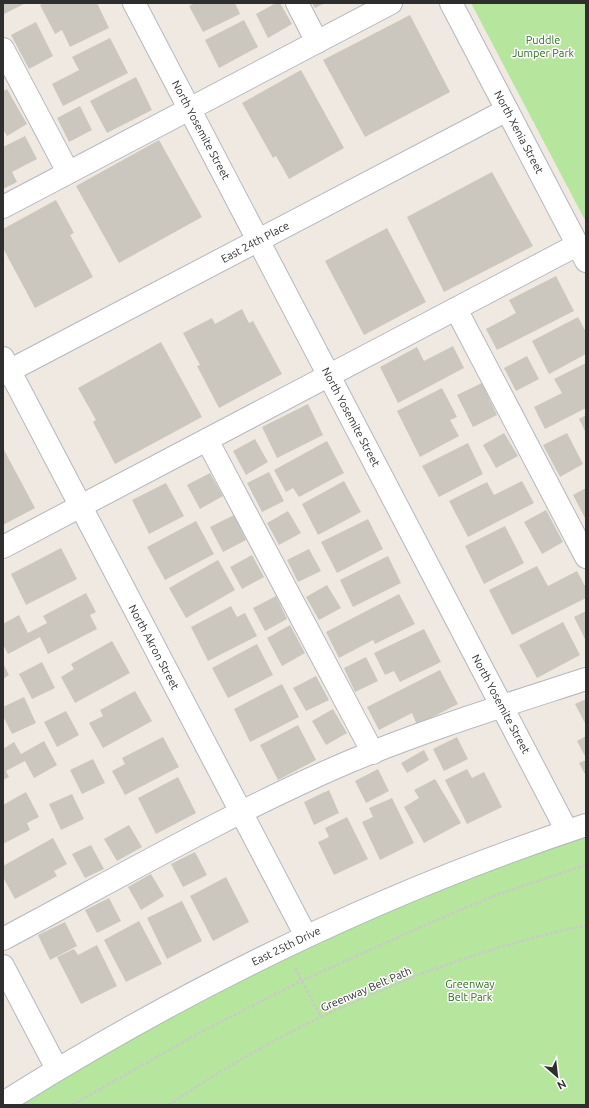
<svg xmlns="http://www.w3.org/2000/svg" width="589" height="1108" viewBox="0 0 589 1108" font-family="Ubuntu,sans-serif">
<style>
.green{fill:#b6e59e}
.building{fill:#cbc7bf}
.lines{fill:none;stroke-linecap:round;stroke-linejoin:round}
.minor-casing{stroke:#b4b7c1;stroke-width:24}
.path{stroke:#c9c9c9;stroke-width:2.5;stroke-dasharray:3 2;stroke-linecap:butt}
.minor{stroke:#fff;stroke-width:22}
.labels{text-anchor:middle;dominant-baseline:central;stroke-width:3;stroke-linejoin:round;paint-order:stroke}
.park-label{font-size:11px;fill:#2c6e1b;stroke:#fff}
.street-label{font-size:11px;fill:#2e2e2e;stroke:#fff}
</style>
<rect width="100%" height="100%" fill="#efe9e1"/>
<g class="green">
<polygon points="471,3 586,3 586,222"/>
<polygon points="586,825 586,1105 3,1105 184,997"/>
</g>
<g class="building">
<polygon points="3,3 26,3 4,14"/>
<polygon points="44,3 97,3 109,28 70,47 62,30 55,34 40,5"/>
<polygon points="195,3 235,3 240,14 203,32 189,6"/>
<polygon points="276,3 280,3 292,24 268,38 256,14"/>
<polygon points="312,3 325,3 315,8"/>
<polygon points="410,15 450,92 365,137 323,60"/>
<polygon points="244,20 258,47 219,68 205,40"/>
<polygon points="36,22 53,56 29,69 11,35"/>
<polygon points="110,38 128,73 63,106 52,84 79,70 72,57"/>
<polygon points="301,70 344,148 289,179 276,156 273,158 242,103"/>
<polygon points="136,77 152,110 107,133 90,101"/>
<polygon points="7,89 27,124 7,136 3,129 3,91"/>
<polygon points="80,106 92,130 69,142 57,118"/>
<polygon points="25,136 37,159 12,172 17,182 3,189 3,147"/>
<polygon points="159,140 202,217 119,263 76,186"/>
<polygon points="492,172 533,246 444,292 407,217"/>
<polygon points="56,200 74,233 70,235 93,277 35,308 3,248 3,229"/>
<polygon points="387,228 426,302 364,335 325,261"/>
<polygon points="556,276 574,311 497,350 486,329 516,313 509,300"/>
<polygon points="242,309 249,323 253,321 282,374 219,408 197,366 200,365 183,333 212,318 215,324"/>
<polygon points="578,317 586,332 586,354 549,374 532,341"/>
<polygon points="161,342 202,417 115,464 93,422 96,420 78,388"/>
<polygon points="453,346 464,368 398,403 380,367 417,347 424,361"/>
<polygon points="527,356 539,379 516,391 504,368"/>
<polygon points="586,363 586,408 545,429 534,407 562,393 554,379"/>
<polygon points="482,383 497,415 473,427 457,395"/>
<polygon points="442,388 457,417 450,420 459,436 420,457 397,411"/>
<polygon points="308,404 323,435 277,458 262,427"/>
<polygon points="586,415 586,433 579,419"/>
<polygon points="504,433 518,456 496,468 483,445"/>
<polygon points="567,433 583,464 560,477 543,445"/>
<polygon points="255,439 268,462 246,475 233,451"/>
<polygon points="327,441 344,473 299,497 293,488 286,492 274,470"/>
<polygon points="468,443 483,474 439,497 422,466"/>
<polygon points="3,448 35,508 3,525"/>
<polygon points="269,472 284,501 262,512 247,483"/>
<polygon points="210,473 223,496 200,509 187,485"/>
<polygon points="344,481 361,512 318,535 302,504"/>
<polygon points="522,481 534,503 468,537 449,501 487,482 494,495"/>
<polygon points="166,483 184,516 149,534 132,500"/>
<polygon points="586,488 586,518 585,518 573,495"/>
<polygon points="546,510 563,542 542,554 524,522"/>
<polygon points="288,511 301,533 279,545 267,523"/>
<polygon points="234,515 246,540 223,552 210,527"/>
<polygon points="368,519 383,549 337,573 321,542"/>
<polygon points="196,521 214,554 165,580 147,547"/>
<polygon points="505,526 524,563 484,584 465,546"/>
<polygon points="61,548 77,579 26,605 11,574"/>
<polygon points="309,549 321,571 298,582 287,560"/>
<polygon points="252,555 264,577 242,589 230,567"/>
<polygon points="388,556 401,583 353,607 340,580"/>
<polygon points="218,560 235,590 186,618 169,588"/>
<polygon points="537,566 548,586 577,571 586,588 586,598 512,635 489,590"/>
<polygon points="327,585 341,608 319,620 306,597"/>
<polygon points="86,593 96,612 90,615 97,629 48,654 40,637 8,654 3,644 3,624 19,615 28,633 47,623 43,616"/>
<polygon points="399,594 415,624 375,644 373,640 339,658 326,632"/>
<polygon points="276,596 287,619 265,631 253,608"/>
<polygon points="231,606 237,617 245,613 257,636 208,661 191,627"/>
<polygon points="586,611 586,641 574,617"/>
<polygon points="563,622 580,655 537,678 519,645"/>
<polygon points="290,625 305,653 282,666 267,638"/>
<polygon points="424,629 441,662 400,682 394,671 385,675 374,653"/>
<polygon points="112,641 130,673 75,703 61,677 74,669 71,664"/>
<polygon points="257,644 273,675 228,698 212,668"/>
<polygon points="366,657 378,681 355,692 344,668"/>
<polygon points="42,662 55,688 32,699 19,674"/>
<polygon points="3,663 9,675 3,679"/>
<polygon points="440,670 458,704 417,725 412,713 379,730 367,707"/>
<polygon points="316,676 329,700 306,711 293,688"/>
<polygon points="282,684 299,717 250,742 234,709"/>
<polygon points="135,691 152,721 103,748 89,723 103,716 100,710"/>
<polygon points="24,697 36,723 12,734 3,716 3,707"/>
<polygon points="586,699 586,725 575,704"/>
<polygon points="333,709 347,733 326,745 312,721"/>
<polygon points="66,711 79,735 57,747 44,722"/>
<polygon points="298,725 316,760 278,780 260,745"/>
<polygon points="586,736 586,758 577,741"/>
<polygon points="163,737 179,767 125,795 112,771 125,764 122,758"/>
<polygon points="457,737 468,759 444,771 433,749"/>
<polygon points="44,741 57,765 34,778 25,761 6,771 9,777 3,780 3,749 14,742 21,754"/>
<polygon points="424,750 429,760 407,773 401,763"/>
<polygon points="93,759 105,783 82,794 70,770"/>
<polygon points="586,760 586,776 579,763"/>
<polygon points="378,769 389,791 366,803 355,781"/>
<polygon points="467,769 472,778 484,772 502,807 467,824 445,780"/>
<polygon points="178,777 196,813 156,834 138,798"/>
<polygon points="435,779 461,823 424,843 404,807 419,798 414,790"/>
<polygon points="329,790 339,813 314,825 304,802"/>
<polygon points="26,792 39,817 27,823 30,830 3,844 3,805"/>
<polygon points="72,794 84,819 61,830 49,804"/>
<polygon points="392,798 414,843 380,860 362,822 373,817 369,808"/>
<polygon points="347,817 368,859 334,875 318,842 329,837 325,828"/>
<polygon points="129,825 142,847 117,861 104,839"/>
<polygon points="53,838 67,864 54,871 57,876 15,899 3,877 3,866"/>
<polygon points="91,845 104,869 85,878 72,854"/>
<polygon points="195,852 207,875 183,887 171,864"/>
<polygon points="151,874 164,896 141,910 128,887"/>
<polygon points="226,877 249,922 213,941 190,896"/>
<polygon points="109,898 121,921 97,933 85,910"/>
<polygon points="182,901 202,941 167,959 147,918"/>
<polygon points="139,921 162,964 126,982 104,940"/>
<polygon points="65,922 77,946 50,960 38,935"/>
<polygon points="97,945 117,986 81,1004 57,957 74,949 78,955"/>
</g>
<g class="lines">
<g class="minor-casing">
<g id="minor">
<polyline points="134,3 567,831"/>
<polyline points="297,3 317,42"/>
<polyline points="451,3 586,261"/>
<polyline points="3,49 68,172"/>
<polyline points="3,207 391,3"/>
<polyline points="456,309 586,557"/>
<polyline points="3,358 306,936"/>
<polyline points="3,374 507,110"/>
<polyline points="207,440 373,753"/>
<polyline points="3,547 577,245"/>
<path d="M3,939C116,879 228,814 346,763C424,730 506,705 586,679"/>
<polyline points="3,966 57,1069"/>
<path d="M3,1103C186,988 380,893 586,825"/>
</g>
</g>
<g class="path">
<polyline points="295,968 321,1017"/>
<polyline points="72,1105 199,1033 301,981 441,918 499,894 586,865"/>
<path d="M169,1105C295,1019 437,958 586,925"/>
</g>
<use href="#minor" class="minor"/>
</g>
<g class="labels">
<g class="park-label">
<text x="543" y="40">Puddle<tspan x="543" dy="13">Jumper Park</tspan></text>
<text x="470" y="984">Greenway<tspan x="470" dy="13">Belt Park</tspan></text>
</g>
<g class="street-label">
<text transform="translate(201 130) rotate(62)">North Yosemite Street</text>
<text transform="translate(519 132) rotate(62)">North Xenia Street</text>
<text transform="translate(255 242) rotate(-28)">East 24th Place</text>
<text transform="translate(351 417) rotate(62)">North Yosemite Street</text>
<text transform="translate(154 647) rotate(62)">North Akron Street</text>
<text transform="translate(501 704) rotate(62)">North Yosemite Street</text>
<text transform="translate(286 946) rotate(-26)">East 25th Drive</text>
<text transform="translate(366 989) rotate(-23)">Greenway Belt Path</text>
</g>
</g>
<rect width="589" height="1108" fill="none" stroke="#2e2e2e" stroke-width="8"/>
<g transform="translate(557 1076) rotate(152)" stroke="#ffffff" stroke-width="3" paint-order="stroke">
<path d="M0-3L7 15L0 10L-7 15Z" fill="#2e2e2e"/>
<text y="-6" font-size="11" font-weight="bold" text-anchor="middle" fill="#2e2e2e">N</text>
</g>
</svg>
